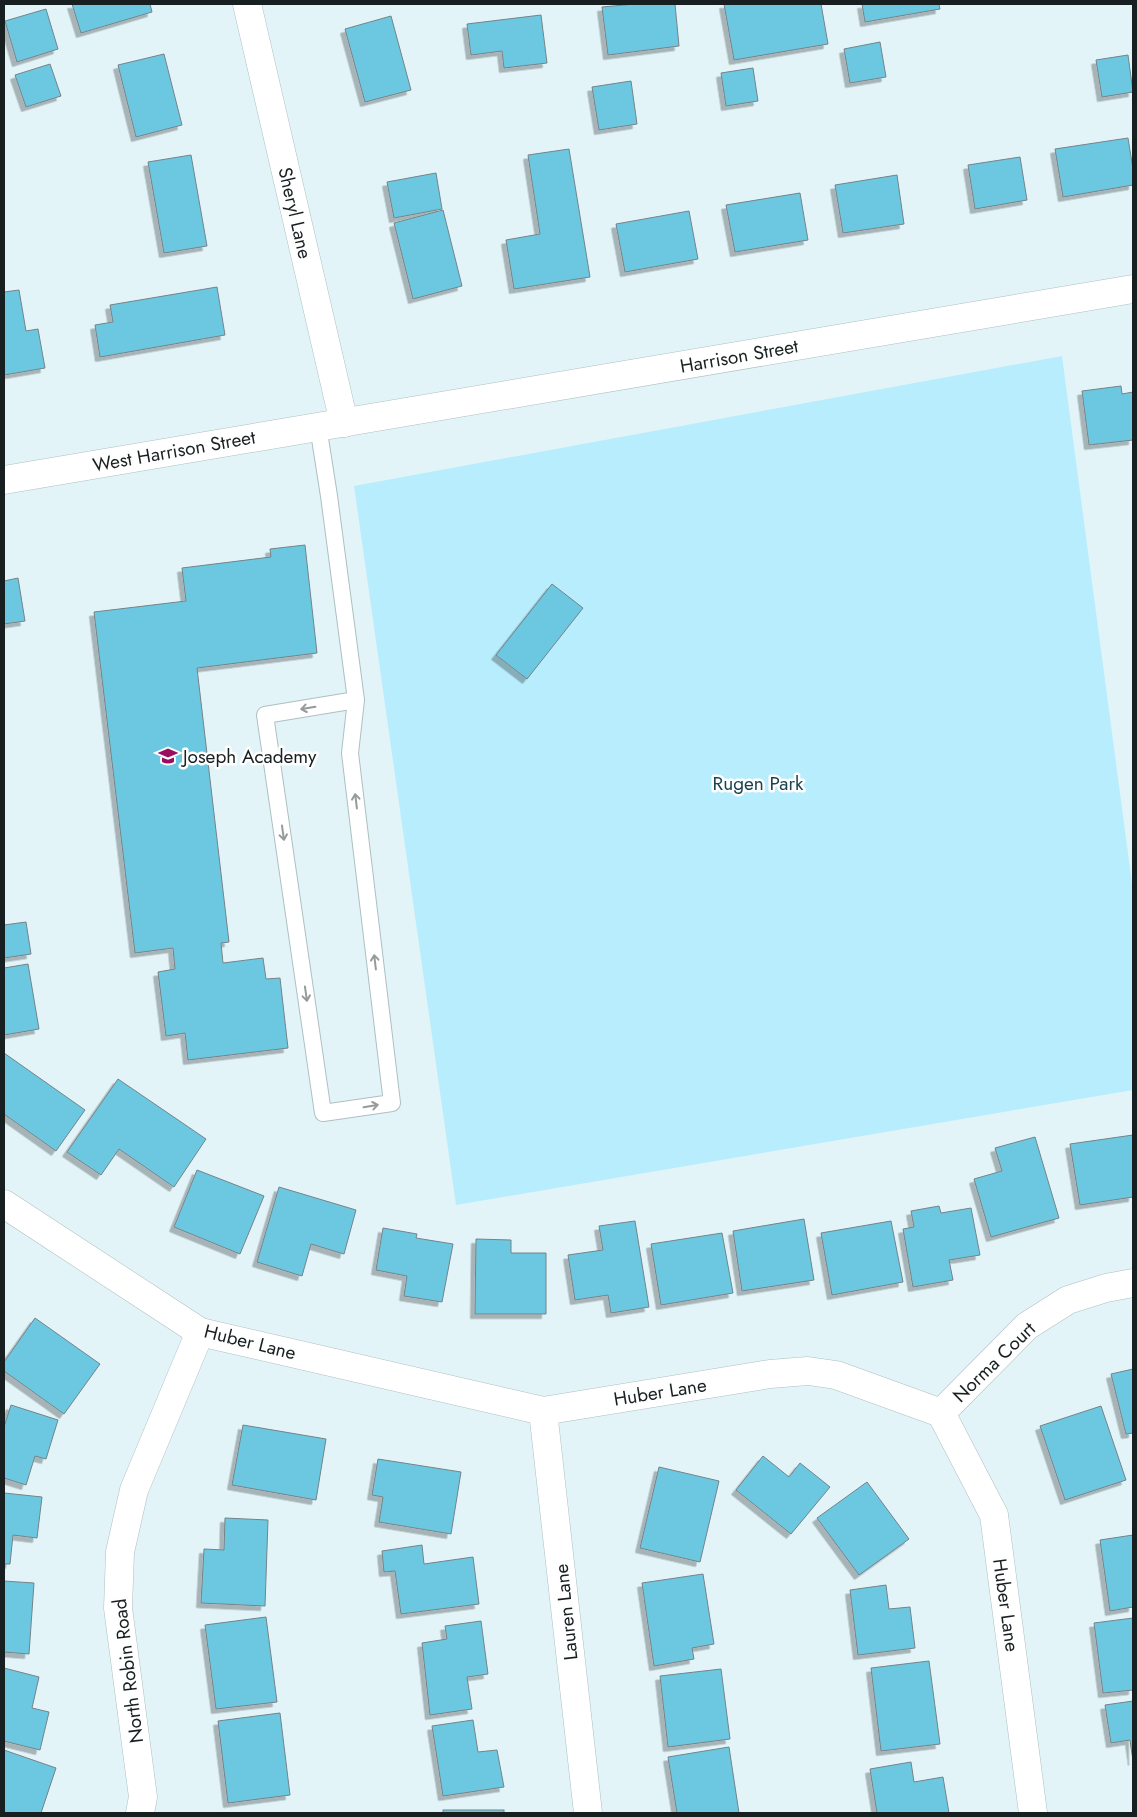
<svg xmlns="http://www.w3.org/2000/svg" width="1137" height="1817" viewBox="0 0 1137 1817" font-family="Jost,sans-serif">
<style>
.green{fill:#b7edfc}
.building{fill:#6cc8e0;stroke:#748388;filter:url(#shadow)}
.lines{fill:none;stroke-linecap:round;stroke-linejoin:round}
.service-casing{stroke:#aebfc3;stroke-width:18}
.minor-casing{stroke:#aebfc3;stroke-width:29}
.service{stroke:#fff;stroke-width:16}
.minor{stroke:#fff;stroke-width:28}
.oneway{stroke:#979a9b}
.labels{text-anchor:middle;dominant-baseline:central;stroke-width:5;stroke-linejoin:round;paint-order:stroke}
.street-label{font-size:19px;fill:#181f20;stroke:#fefefe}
.poi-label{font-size:19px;fill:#181f20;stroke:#fefefe;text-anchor:start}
.park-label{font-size:19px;fill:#19434e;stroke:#fefefe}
</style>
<defs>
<filter id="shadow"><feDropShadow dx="-4.5" dy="4.5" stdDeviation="0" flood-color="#0004"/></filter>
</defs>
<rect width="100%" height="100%" fill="#e3f4f9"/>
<polygon class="green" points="1062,356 1133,891 1133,1090 456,1205 354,486"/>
<g class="building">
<polygon points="72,4 150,4 152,12 81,33"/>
<polygon points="635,4 675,4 679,46 608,55 602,7"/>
<polygon points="724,4 821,4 828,44 734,60"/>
<polygon points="862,4 939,4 940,9 865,22"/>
<polygon points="46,9 58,49 17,62 5,21"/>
<polygon points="541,15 547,63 504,68 502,51 471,55 467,24"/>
<polygon points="391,16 411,90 365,102 345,29"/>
<polygon points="880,42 886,77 850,83 844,49"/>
<polygon points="164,54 182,125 136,137 118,65"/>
<polygon points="1128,55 1133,92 1102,97 1096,60"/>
<polygon points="50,64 61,96 26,107 15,75"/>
<polygon points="753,68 758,101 726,106 721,73"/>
<polygon points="631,81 637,124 599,130 592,87"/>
<polygon points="1128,138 1133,169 1133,185 1063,197 1055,149"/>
<polygon points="569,149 590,277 514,289 506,240 540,234 528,155"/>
<polygon points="191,155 207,246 164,253 148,162"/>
<polygon points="1020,157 1027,200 975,209 968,165"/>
<polygon points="436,173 442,209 394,218 387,182"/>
<polygon points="897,175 904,224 843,233 835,185"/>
<polygon points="800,193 808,240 735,252 726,205"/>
<polygon points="443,210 462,286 413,299 394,223"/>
<polygon points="689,211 698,259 625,272 616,224"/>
<polygon points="217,287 225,335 100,357 95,325 113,322 110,305"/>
<polygon points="19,290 26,331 38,329 45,368 4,375 4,292"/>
<polygon points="1121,386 1122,394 1133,392 1133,440 1089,445 1082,391"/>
<polygon points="305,545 317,653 197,668 229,942 221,943 223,963 263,958 266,979 280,978 288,1048 188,1060 185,1033 166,1036 158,972 175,969 173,948 135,953 94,612 186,601 182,568 271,557 270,549"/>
<polygon points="18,578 25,621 4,624 4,581"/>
<polygon points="552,584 583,608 527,679 496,655"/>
<polygon points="26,922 31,954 4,958 4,925"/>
<polygon points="28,964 39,1029 4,1035 4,968"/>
<polygon points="4,1053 85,1110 56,1151 4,1114"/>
<polygon points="118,1079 206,1139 174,1187 119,1149 101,1175 67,1152"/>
<polygon points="1133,1135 1133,1197 1080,1205 1070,1144"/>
<polygon points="1035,1137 1059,1218 991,1237 974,1179 1002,1171 995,1148"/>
<polygon points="197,1170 264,1196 240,1254 174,1227"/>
<polygon points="279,1187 356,1210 344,1254 311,1244 302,1276 257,1262"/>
<polygon points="939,1206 941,1213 971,1208 980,1255 949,1260 953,1280 913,1287 903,1229 914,1227 911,1211"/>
<polygon points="804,1219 814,1280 742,1291 733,1231"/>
<polygon points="635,1221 649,1307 611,1313 608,1295 575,1300 568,1255 603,1250 599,1226"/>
<polygon points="891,1221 903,1282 832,1295 821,1233"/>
<polygon points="383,1228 417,1234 416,1238 453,1244 442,1302 404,1296 407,1276 376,1270"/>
<polygon points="722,1233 733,1293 661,1305 651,1244"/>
<polygon points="476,1239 511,1240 511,1253 546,1253 546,1314 475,1314"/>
<polygon points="35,1318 100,1364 64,1414 4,1371 4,1362"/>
<polygon points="1133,1369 1133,1433 1126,1434 1111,1374"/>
<polygon points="11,1405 58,1420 46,1459 35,1456 26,1485 4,1478 4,1427"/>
<polygon points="1101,1406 1126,1480 1065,1500 1040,1426"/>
<polygon points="243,1425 326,1439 316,1500 232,1485"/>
<polygon points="763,1456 789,1477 800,1463 830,1487 791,1534 736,1490"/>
<polygon points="378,1459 461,1472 451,1534 379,1522 383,1497 372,1495"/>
<polygon points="659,1467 719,1481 700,1562 640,1548"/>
<polygon points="867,1482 909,1539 859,1575 817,1518"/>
<polygon points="4,1493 42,1497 37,1538 13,1535 10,1564 4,1564"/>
<polygon points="225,1518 268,1520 265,1606 201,1603 204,1549 224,1550"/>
<polygon points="1133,1535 1133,1607 1110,1611 1100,1540"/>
<polygon points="422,1545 424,1564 473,1557 479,1604 401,1614 395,1571 384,1572 382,1551"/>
<polygon points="703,1574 714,1644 692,1648 694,1659 654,1666 642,1583"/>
<polygon points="4,1581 34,1583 29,1654 4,1652"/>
<polygon points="886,1585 889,1609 910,1607 915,1648 858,1655 850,1590"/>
<polygon points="266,1617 277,1702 216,1709 205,1625"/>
<polygon points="1133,1618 1133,1690 1103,1693 1094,1623"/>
<polygon points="481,1621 488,1674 467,1677 472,1709 430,1715 422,1643 447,1639 445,1626"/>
<polygon points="929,1661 940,1744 881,1751 871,1668"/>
<polygon points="4,1668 39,1677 32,1708 49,1712 40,1750 4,1741"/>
<polygon points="721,1669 730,1739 668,1747 660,1676"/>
<polygon points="1133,1701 1133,1761 1130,1740 1111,1743 1105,1705"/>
<polygon points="280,1713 290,1795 228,1803 218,1721"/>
<polygon points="473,1720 478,1752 497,1750 504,1787 443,1796 432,1726"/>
<polygon points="729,1747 739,1813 677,1813 668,1757"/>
<polygon points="4,1750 56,1768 41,1813 4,1813"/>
<polygon points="911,1762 914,1782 943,1777 949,1813 877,1813 870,1769"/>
<rect x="443" y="1810" width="61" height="3"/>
</g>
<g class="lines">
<g class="service-casing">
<polyline id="service" points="318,426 329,496 356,700 350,753 392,1103 323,1113 265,715 356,700"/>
</g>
<g class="minor-casing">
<g id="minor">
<polyline points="247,4 344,423"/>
<polyline points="4,480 1133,289"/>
<polyline points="4,1204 200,1332 543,1411 770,1374 808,1371 836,1375 941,1413 994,1515 1033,1813"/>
<polyline points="543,1411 588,1813"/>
<polyline points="941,1413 1027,1326 1068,1300 1106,1288 1133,1283"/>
<polyline points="140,1813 143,1797 118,1608 120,1552 134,1490 200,1332"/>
</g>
</g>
<use href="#service" class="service"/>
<use href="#minor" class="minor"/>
</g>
<defs><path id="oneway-shaft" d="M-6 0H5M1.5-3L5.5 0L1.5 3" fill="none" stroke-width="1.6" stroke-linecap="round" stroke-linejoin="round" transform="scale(1.25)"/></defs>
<g class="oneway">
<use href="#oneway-shaft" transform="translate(308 708) rotate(171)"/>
<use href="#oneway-shaft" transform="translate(356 801) rotate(-97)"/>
<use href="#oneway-shaft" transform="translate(283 833) rotate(82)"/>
<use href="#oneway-shaft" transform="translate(375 962) rotate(-97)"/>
<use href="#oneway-shaft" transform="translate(306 994) rotate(82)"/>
<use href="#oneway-shaft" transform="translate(371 1106) rotate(-9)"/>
</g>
<defs>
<g id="school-bare" transform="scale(1.5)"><path d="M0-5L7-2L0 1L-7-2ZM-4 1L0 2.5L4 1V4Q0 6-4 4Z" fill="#9a0e5f" stroke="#fefefe" stroke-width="2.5" paint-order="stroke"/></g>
</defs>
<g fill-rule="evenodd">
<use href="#school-bare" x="168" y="756"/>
</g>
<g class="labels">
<g class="street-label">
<text transform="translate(295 213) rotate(77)">Sheryl Lane</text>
<text transform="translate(739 356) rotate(-10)">Harrison Street</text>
<text transform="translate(174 451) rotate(-10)">West Harrison Street</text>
<text transform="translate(250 1342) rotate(14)">Huber Lane</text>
<text transform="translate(994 1362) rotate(-44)">Norma Court</text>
<text transform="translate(660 1392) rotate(-9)">Huber Lane</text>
<text transform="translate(1006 1605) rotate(82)">Huber Lane</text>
<text transform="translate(566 1612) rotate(-96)">Lauren Lane</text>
<text transform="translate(128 1671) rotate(-97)">North Robin Road</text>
</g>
<g class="poi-label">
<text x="183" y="756">Joseph Academy</text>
</g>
<g class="park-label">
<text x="758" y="783">Rugen Park</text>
</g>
</g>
<rect width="1137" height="1817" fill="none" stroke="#181f20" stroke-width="10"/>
</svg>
